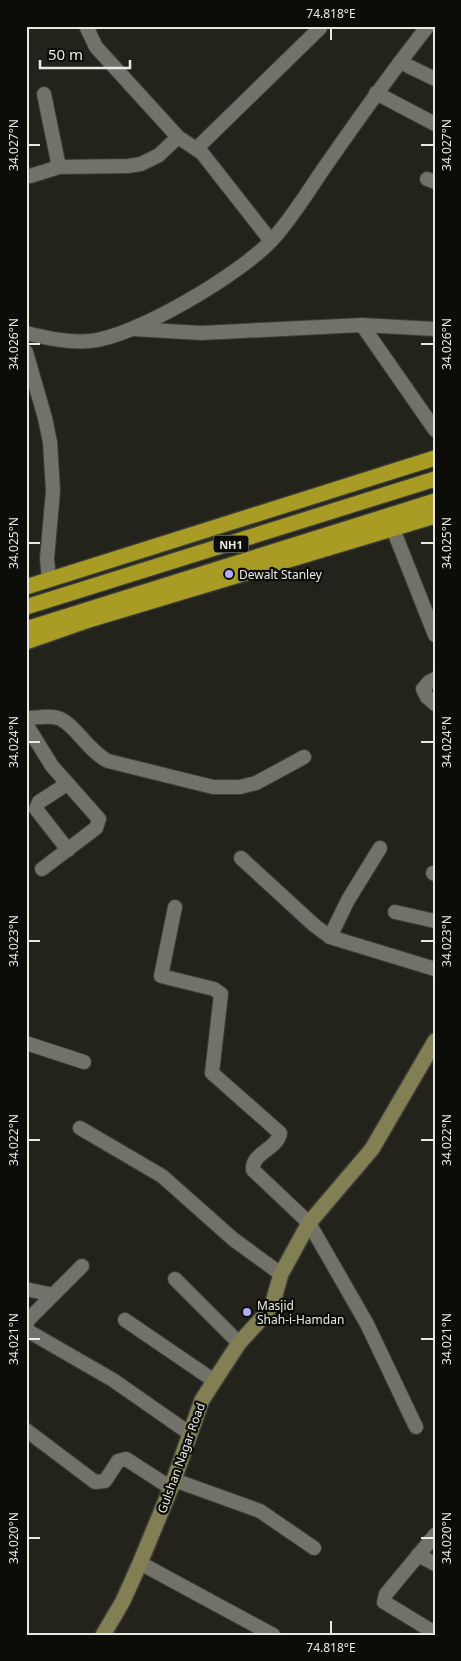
<svg xmlns="http://www.w3.org/2000/svg" width="461" height="1661" viewBox="0 0 461 1661" font-family="'Noto Sans',sans-serif">
<style>
.lines{fill:none;stroke-linecap:round;stroke-linejoin:round}
.street-casing{stroke:#3d3d38;stroke-width:16}
.secondary-casing{stroke:#3d3d38;stroke-width:18}
.highway-casing{stroke:#3d3d38;stroke-width:18}
.street{stroke:#72726a;stroke-width:14}
.secondary{stroke:#827f55;stroke-width:15}
.highway{stroke:#a89c25;stroke-width:15}
.ticks{fill:none;stroke:#e9e9e4;stroke-width:2}
.poi-dot{fill:#afaefa;stroke:#0c0c09;stroke-width:2}
.labels{text-anchor:middle;dominant-baseline:central;stroke-width:4.5;stroke-linejoin:round;paint-order:stroke}
.shield{fill:#0c0c09;stroke:#a7a7a2;stroke-width:1}
.shield-label{font-size:11px;font-weight:bold;fill:#e9e9e4}
.poi-label{font-size:12px;fill:#e9e9e4;stroke:#0c0c09;text-anchor:start}
.street-label{font-size:12px;fill:#e9e9e4;stroke:#0c0c09}
.neatline{fill:none;stroke:#e9e9e4;stroke-width:2}
.ticks-label{font-size:12px;text-anchor:middle;fill:#e9e9e4}
</style>
<rect width="100%" height="100%" fill="#23231c"/>
<g class="lines">
<g class="street-casing">
<g id="street">
<polyline points="86,26 96,47 178,137 202,153 271,241"/>
<polyline points="400,62 435,79"/>
<polyline points="376,93 435,124"/>
<polyline points="44,94 59,167"/>
<polyline points="197,148 320,28"/>
<polyline points="30,176 59,167 128,166 141,164 159,155 178,137"/>
<polyline points="427,179 435,182"/>
<polyline points="362,325 435,430"/>
<polyline points="133,329 201,333 362,325 435,329"/>
<path d="M26,333C47,338 69,343 90,341C135,337 240,274 271,241C293,218 311,186 329,161C361,115 393,70 428,26"/>
<polyline points="26,352 45,418 50,442 53,491 47,559 49,580"/>
<polyline points="393,529 435,635"/>
<polyline points="435,679 429,682 423,689 427,697 435,704"/>
<path d="M26,718C36,718 48,715 58,718C73,722 89,752 108,761L213,787H240L256,783L304,757"/>
<polyline points="26,724 52,766 99,819 96,828 42,869"/>
<polyline points="67,784 39,802 36,809 68,850"/>
<polyline points="241,858 314,925 330,937 435,969"/>
<polyline points="433,873 435,874"/>
<path d="M175,907L161,976L214,989L221,994L212,1073L280,1133C278,1149 251,1153 253,1170L309,1223L367,1324L416,1427"/>
<polyline points="395,912 435,921"/>
<polyline points="330,937 348,900 380,848"/>
<polyline points="26,1043 84,1062"/>
<polyline points="80,1128 162,1176 233,1239 281,1274"/>
<polyline points="82,1266 29,1319 26,1324 28,1331 113,1380 189,1433"/>
<polyline points="175,1279 239,1343"/>
<polyline points="26,1289 53,1295"/>
<polyline points="125,1320 213,1380"/>
<polyline points="26,1430 95,1482 105,1481 118,1461 126,1459 171,1488"/>
<polyline points="174,1480 260,1511 314,1548"/>
<polyline points="435,1535 386,1594 384,1602 435,1633"/>
<polyline points="418,1555 435,1564"/>
<polyline points="140,1563 273,1635"/>
</g>
</g>
<g class="secondary-casing">
<polyline id="secondary" points="103,1635 123,1601 140,1563 171,1488 202,1400 239,1343 264,1316 273,1302 281,1274 309,1223 372,1149 435,1041"/>
</g>
<g class="highway-casing">
<g id="highway">
<polyline points="26,587 435,458"/>
<polyline points="26,607 435,479"/>
<polyline points="26,629 435,501"/>
<polyline points="26,642 89,620 435,516"/>
</g>
</g>
<use href="#street" class="street"/>
<use href="#secondary" class="secondary"/>
<use href="#highway" class="highway"/>
</g>
<path class="ticks" d="M331,28V40M28,145H40M421,145H434M28,344H40M421,344H434M28,543H40M421,543H434M28,742H40M421,742H434M28,941H40M421,941H434M28,1140H40M421,1140H434M28,1339H40M421,1339H434M28,1538H40M421,1538H434M331,1621V1634"/>
<g class="poi-dot">
<circle cx="229" cy="574" r="5"/>
<circle cx="247" cy="1312" r="5"/>
</g>
<g class="labels">
<rect class="shield" x="213.5" y="535.5" width="35" height="17" rx="4"/>
<g class="shield-label">
<text x="231" y="544">NH1</text>
</g>
<g class="poi-label">
<text x="239" y="574">Dewalt Stanley</text>
<text x="257" y="1305">Masjid<tspan x="257" dy="14">Shah-i-Hamdan</tspan></text>
</g>
<g class="street-label">
<text transform="translate(181 1458) rotate(-70)">Gulshan Nagar Road</text>
</g>
</g>
<rect width="461" height="1661" fill="none" stroke="#0c0c09" stroke-width="55"/>
<path d="M40 60v8h90v-8" fill="none" stroke="#e9e9e4" stroke-width="2.5"/>
<text x="48" y="60" font-size="15" fill="#e9e9e4" stroke="#0c0c09" stroke-width="4" paint-order="stroke">50 m</text>
<rect x="28" y="28" width="406" height="1606" class="neatline"/>
<g class="ticks-label">
<text x="331" y="18">74.818°E</text>
<text transform="translate(14 145) rotate(-90)" y="4">34.027°N</text>
<text transform="translate(447 145) rotate(-90)" y="4">34.027°N</text>
<text transform="translate(14 344) rotate(-90)" y="4">34.026°N</text>
<text transform="translate(447 344) rotate(-90)" y="4">34.026°N</text>
<text transform="translate(14 543) rotate(-90)" y="4">34.025°N</text>
<text transform="translate(447 543) rotate(-90)" y="4">34.025°N</text>
<text transform="translate(14 742) rotate(-90)" y="4">34.024°N</text>
<text transform="translate(447 742) rotate(-90)" y="4">34.024°N</text>
<text transform="translate(14 941) rotate(-90)" y="4">34.023°N</text>
<text transform="translate(447 941) rotate(-90)" y="4">34.023°N</text>
<text transform="translate(14 1140) rotate(-90)" y="4">34.022°N</text>
<text transform="translate(447 1140) rotate(-90)" y="4">34.022°N</text>
<text transform="translate(14 1339) rotate(-90)" y="4">34.021°N</text>
<text transform="translate(447 1339) rotate(-90)" y="4">34.021°N</text>
<text transform="translate(14 1538) rotate(-90)" y="4">34.020°N</text>
<text transform="translate(447 1538) rotate(-90)" y="4">34.020°N</text>
<text x="331" y="1652">74.818°E</text>
</g>
</svg>
